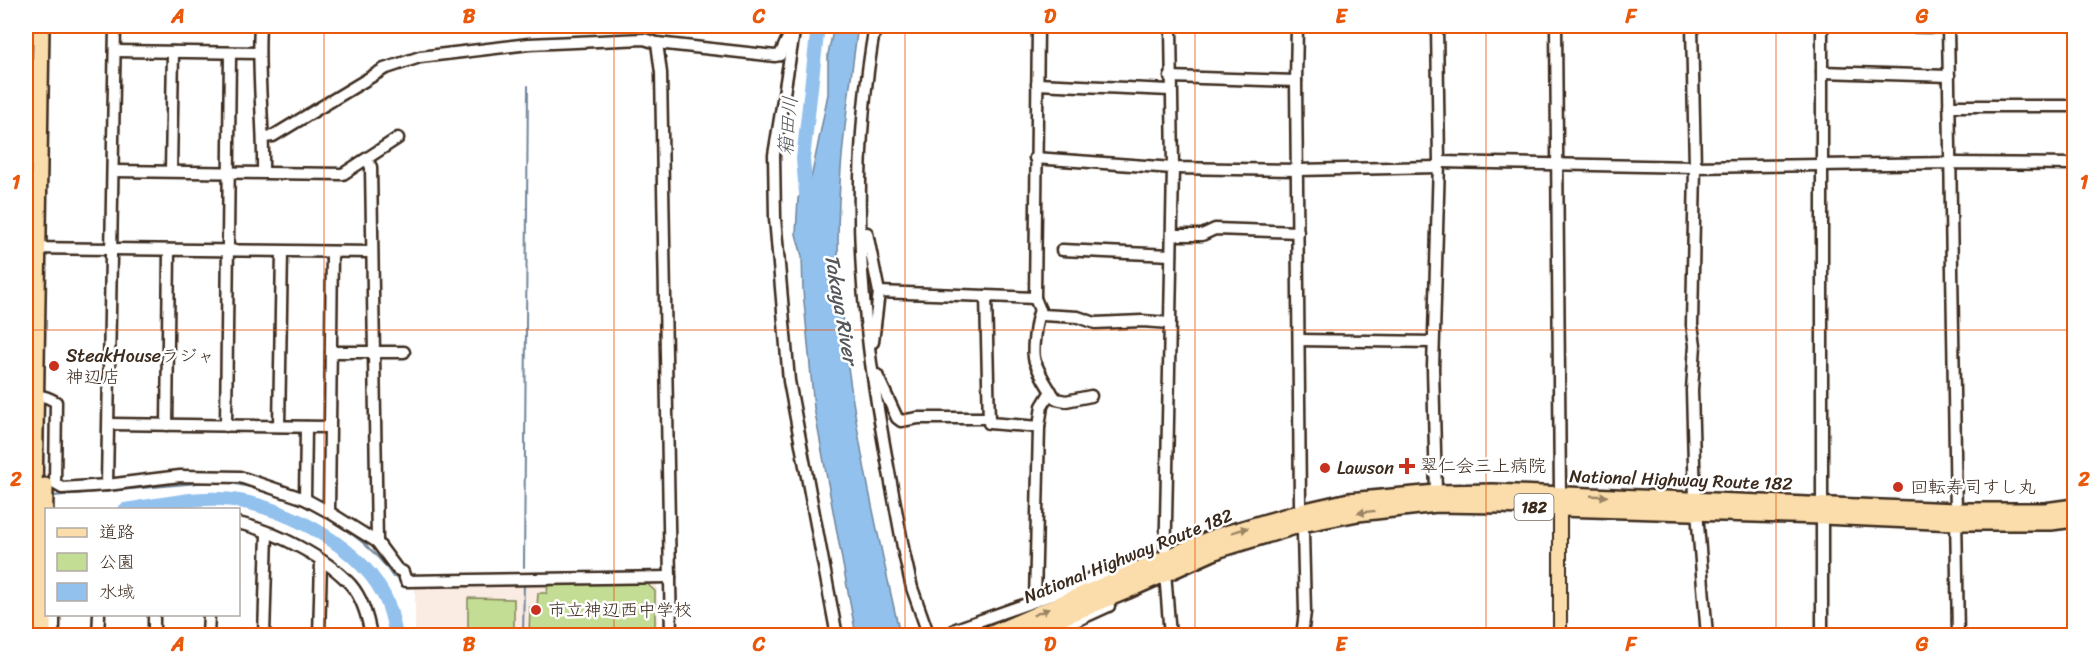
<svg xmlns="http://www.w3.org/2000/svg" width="2100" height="661" viewBox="0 0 2100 661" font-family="Sriracha,'Klee One',sans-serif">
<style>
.built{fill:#faebe3}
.green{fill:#c4dd94;stroke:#808459;stroke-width:1.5}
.water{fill:#92c1ed;stroke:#6f859a;stroke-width:1.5}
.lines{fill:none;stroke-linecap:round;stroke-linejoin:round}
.stream{stroke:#6f859a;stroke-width:2}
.river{stroke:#92c1ed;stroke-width:14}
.minor-casing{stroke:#3b2a1e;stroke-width:15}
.major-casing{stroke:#3b2a1e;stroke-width:16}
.highway-casing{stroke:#3b2a1e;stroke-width:20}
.minor{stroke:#fff;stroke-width:10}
.major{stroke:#fbddab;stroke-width:12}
.highway{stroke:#fbddab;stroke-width:15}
.oneway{fill:#9b8464}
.grid{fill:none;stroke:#e8590c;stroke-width:1.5;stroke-opacity:0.55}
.poi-dot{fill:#c8321e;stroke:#fff;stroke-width:2}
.labels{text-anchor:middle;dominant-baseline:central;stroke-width:5;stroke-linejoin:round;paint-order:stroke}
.shield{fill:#fff;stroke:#766a62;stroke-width:1.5}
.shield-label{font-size:16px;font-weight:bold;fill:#3b2a1e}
.poi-label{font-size:18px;fill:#3b2a1e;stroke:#fff;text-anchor:start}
.street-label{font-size:18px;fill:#3b2a1e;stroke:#fff}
.water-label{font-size:20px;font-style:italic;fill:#55575c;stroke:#fff}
.neatline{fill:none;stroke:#e8590c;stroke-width:2}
.grid-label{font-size:20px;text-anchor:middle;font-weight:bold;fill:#e8590c}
</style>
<rect width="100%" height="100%" fill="#fff"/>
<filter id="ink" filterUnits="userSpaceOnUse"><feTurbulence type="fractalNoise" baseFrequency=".0167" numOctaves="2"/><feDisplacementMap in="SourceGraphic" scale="12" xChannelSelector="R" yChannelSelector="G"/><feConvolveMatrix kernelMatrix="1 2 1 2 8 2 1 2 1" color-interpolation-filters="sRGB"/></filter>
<g filter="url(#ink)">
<polygon class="built" points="657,580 658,635 415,635 415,584"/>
<g class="green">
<polygon points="646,583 655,591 655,635 529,635 530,607 537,607 538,593 547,593 548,584"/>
<polygon points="468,598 514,599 514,635 468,635"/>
</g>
<path class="water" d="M834,26H858C845,118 832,212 841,305C851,417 876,527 900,635H856L814,408L803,291L802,256L796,234L798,198L810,184L828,94V54Z"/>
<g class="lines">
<g class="stream">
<polyline points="655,66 663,492"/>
<polyline points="53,496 209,482 231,483 259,489"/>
<path d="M293,500C331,519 370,540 393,577H400"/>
<polyline points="524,567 528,86"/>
<polyline points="523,636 524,582"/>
</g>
<g class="river">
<polyline points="807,205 803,159 818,26"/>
<path d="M125,510C154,506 192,497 221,499C275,501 356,543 382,592C390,605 393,621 396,636"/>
</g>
<g class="minor-casing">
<g id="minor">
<path d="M260,26C257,74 264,123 263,172"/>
<polyline points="795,26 774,155 775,218 789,381 837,636"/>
<path d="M875,26C856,131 856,241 869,347C877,416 892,485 904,553L912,588L929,636"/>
<polyline points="1038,26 1035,298 986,296 989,423 1039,427 1042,406 1051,391"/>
<polyline points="1297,26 1296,81 1300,503 1303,533 1305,612 1302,636"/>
<polyline points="1556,26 1560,495"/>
<polyline points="1692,26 1695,167 1692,325 1695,345 1692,390 1695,500"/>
<polyline points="1876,26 1948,27"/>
<polyline points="1948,26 1958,636"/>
<polyline points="657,43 661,73 671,636"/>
<polyline points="115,51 259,53"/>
<polyline points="1822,72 1949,76"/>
<polyline points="1170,77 1296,81"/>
<polyline points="1037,84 1170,90"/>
<polyline points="1949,106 2074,106"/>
<polyline points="264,137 273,136 384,69 420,57 529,44 644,39 657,43 775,56 780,55 790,33"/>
<polyline points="1035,158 1173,168 1298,170 1438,167"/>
<polyline points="367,159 371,167 377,542"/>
<polyline points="1439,162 1695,167 1950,163 2074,164"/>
<polyline points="114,171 343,174 398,138"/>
<polyline points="171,171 173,52"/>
<polyline points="867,233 879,292 873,342"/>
<polyline points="1172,235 1202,235 1215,229 1298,232"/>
<polyline points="26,248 372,252"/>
<polyline points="1062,250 1171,255"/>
<polyline points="879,292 986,296"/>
<polyline points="1035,298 1042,315 1078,317 1095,323 1142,321 1170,323"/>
<path d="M1040,310C1036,320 1031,352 1035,362C1040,374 1048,388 1056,399L1066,401L1091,396"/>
<polyline points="1299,340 1433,342"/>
<polyline points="331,352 404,352"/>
<polyline points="877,375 897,418 901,421 918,418 989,418"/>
<path d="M26,421V403C38,393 44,395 56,402L55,484L62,488L107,485L180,476L240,477L305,499L329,512L377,542L397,569L403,572L406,581L670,577"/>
<polyline points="109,424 329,427"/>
<polyline points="167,425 169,250"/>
<polyline points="226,426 230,54"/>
<polyline points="279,426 282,252"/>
<polyline points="107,485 115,26"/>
<polyline points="1436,493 1433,368 1439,162 1437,26"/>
<polyline points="305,499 306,427"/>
<polyline points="329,512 332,252"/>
<polyline points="1697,512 1707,636"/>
<path d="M238,523C274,531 326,557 351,585C363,599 368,618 371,636"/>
<polyline points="1035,601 1039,427"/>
<polyline points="43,633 54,627 54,614"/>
<polyline points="98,636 99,614"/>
<polyline points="154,636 154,614"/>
<polyline points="208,636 209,614"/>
<polyline points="264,636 267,533"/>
<polyline points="319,636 321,561"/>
<polyline points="951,636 951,633 956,629 1035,601 1127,564 1141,569"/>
<polyline points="1043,636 1109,606"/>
<polyline points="1170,636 1165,572 1173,168 1171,26"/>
<polyline points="1822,636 1822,26"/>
</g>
</g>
<g class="major-casing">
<polyline id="major" points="1560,499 1560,636"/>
</g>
<g class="highway-casing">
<g id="highway">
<polyline points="32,636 41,26"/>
<polyline points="43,636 45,486"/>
<polyline points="987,636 1215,537 1301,512 1349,501 1436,493 1493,492 1956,511 2045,511 2074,507"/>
<polyline points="1017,636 1126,591 1220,549 1302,524 1358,513 1437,504 1501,505 1560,508 1822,516 1956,522 2051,522 2074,519"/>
</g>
</g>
<use href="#minor" class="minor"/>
<use href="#major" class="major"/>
<use href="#highway" class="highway"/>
</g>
<defs><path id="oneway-solid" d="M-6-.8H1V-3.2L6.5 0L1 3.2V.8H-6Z" transform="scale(1.5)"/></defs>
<g class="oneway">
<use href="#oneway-solid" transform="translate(1599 496) rotate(2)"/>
<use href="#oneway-solid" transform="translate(1366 512) rotate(173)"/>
<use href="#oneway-solid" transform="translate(1240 530) rotate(-17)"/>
<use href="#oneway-solid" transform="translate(1041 612) rotate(-23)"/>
</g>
</g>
<path class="grid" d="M324,26V636M614,26V636M905,26V636M1195,26V636M1486,26V636M1776,26V636M26,330H2074"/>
<g class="poi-dot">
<circle cx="54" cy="366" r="6"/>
<path d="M1404 457h6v6h6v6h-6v6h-6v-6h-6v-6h6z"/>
<circle cx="1325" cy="468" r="6"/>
<circle cx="1898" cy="487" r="6"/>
<circle cx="536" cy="610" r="6"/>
</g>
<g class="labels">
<rect class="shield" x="1514.5" y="494" width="39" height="26" rx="4.5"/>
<g class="shield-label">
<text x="1534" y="507">182</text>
</g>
<g class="poi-label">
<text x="66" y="356">SteakHouseラジャ<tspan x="66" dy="21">神辺店</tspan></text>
<text x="1420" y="466">翠仁会三上病院</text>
<text x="1337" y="468">Lawson</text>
<text x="1910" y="487">回転寿司すし丸</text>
<text x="548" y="610">市立神辺西中学校</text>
</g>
<g class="street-label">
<text transform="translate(1681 480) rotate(2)">National Highway Route 182</text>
<text transform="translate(1128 556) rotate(-22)">National Highway Route 182</text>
</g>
<g class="water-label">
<text transform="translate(788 126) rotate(-85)">箱田川</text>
<text transform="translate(841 309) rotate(80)">Takaya River</text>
</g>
</g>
<rect width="2100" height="661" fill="none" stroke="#fff" stroke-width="66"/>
<rect x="45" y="508" width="195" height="108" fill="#ffffff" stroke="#b1aaa5" stroke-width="1.5"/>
<rect x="57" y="528" width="30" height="9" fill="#fbddab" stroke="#b1aaa5" stroke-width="1.5"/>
<text x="99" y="538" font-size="18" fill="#3b2a1e">道路</text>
<rect x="57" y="553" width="30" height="18" fill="#c4dd94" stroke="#b1aaa5" stroke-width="1.5"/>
<text x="99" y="568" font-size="18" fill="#3b2a1e">公園</text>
<rect x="57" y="583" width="30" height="18" fill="#92c1ed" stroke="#b1aaa5" stroke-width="1.5"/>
<text x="99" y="598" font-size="18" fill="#3b2a1e">水域</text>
<rect x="33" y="33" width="2034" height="595" class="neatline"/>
<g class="grid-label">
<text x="178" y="23">A</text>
<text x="469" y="23">B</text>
<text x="759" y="23">C</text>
<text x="1050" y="23">D</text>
<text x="1341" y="23">E</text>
<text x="1631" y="23">F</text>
<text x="1922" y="23">G</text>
<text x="16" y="189">1</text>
<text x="2084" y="189">1</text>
<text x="16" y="486">2</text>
<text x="2084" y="486">2</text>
<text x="178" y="651">A</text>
<text x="469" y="651">B</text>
<text x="759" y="651">C</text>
<text x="1050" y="651">D</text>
<text x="1341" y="651">E</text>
<text x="1631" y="651">F</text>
<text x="1922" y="651">G</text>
</g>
</svg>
